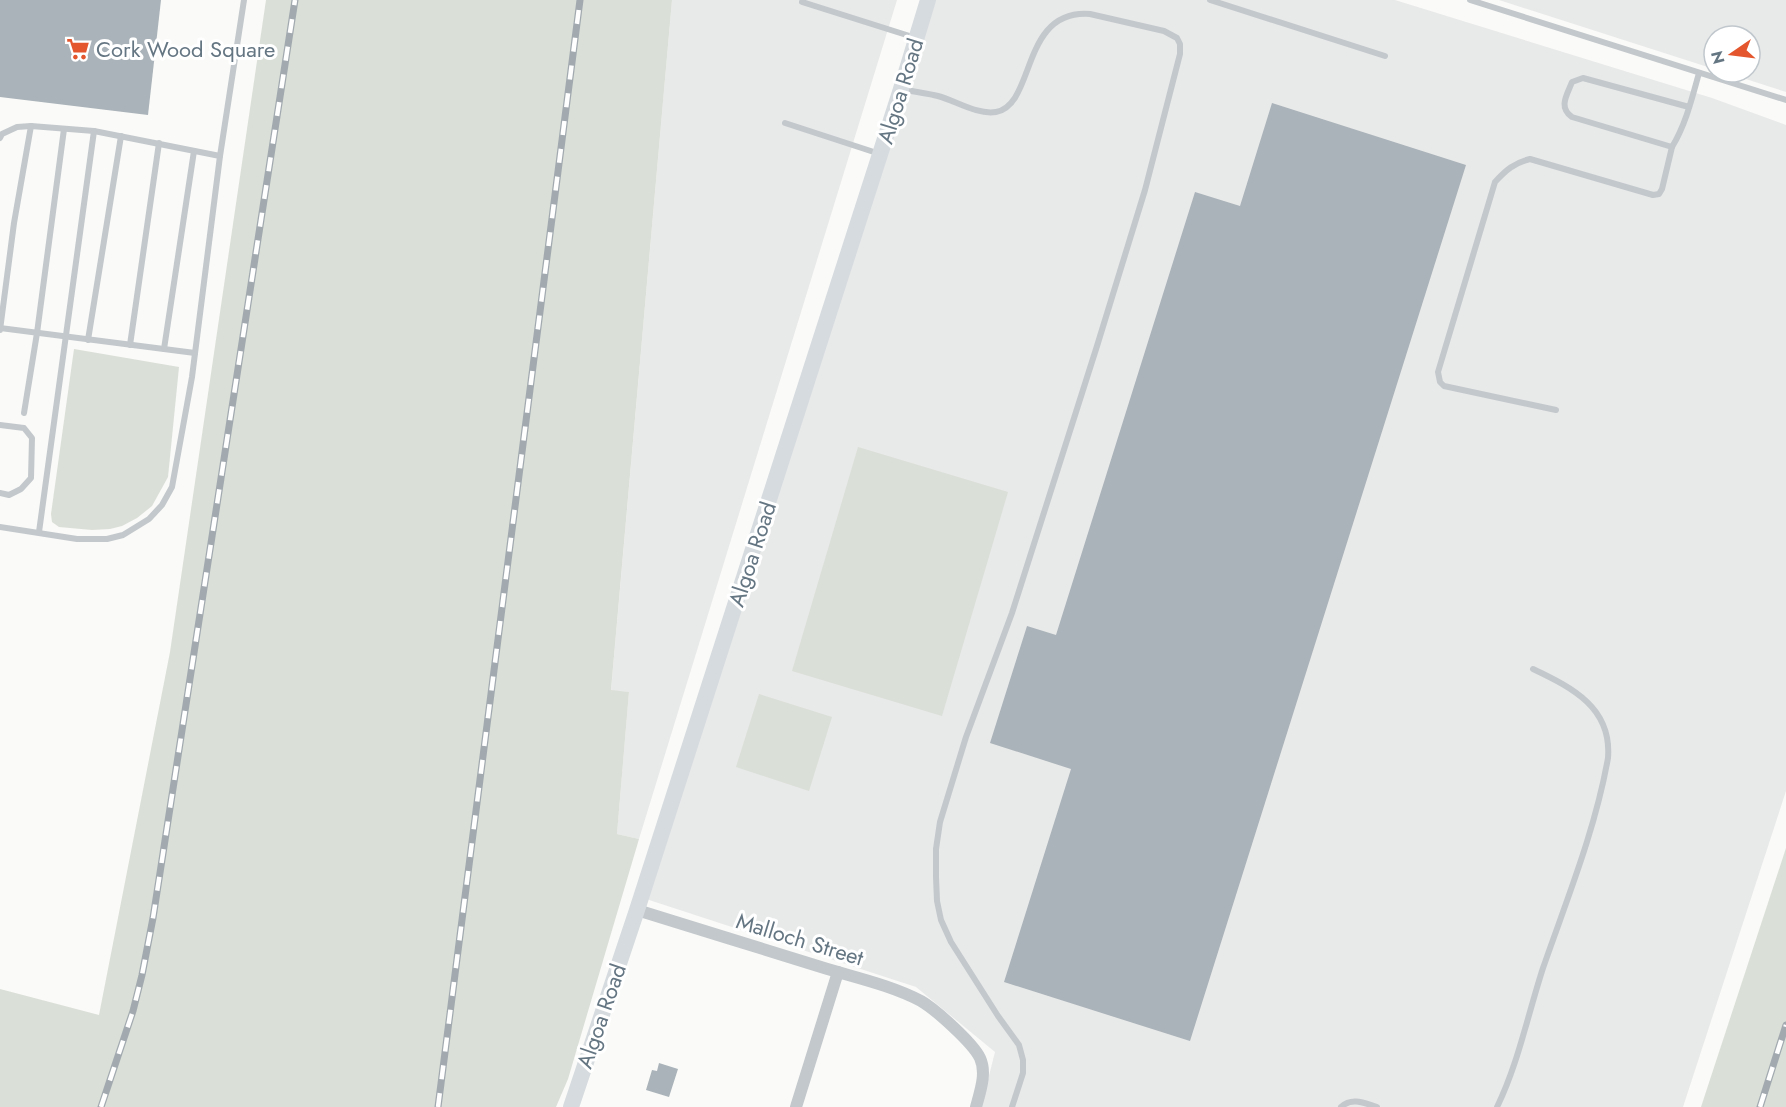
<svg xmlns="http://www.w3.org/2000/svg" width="1786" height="1107" viewBox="0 0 1786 1107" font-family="Jost,sans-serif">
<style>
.built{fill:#e8e9e9}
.green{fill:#dadfd7}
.building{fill:#aab3b9}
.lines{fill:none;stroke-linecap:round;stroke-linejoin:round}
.lane{stroke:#c3c8cc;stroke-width:6}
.street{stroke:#c3c8cc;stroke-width:12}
.secondary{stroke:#d6dbdf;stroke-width:16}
.rail-casing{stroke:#a2aab0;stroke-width:7}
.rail{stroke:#fff;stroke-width:4.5;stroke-dasharray:14;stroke-linecap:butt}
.labels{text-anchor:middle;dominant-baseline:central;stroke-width:6;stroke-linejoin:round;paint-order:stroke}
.poi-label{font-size:22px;fill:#657683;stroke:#fff;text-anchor:start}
.street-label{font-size:22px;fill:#657683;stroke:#fff}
</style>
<rect width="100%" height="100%" fill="#fafaf8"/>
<g class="built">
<polygon points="672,0 897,0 639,839 617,834 629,692 611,691"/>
<polygon points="936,0 1395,0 1712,98 1786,125 1786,791 1683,1107 981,1107 995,1052 916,987 646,899"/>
<polygon points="1499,0 1786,0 1786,92 1724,72 1750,72 1750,36 1714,36 1714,69"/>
</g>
<g class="green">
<polygon points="266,0 672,0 611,690 629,692 617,834 639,839 568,1079 556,1107 0,1107 0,989 99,1015 170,652"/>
<polygon points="74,349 179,367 168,477 152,506 137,518 122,526 110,529 92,530 59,527 52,522 51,514"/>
<polygon points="858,447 1008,492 942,716 792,671"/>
<polygon points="759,694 832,717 809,791 736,767"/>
<polygon points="1786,848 1786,1107 1701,1107"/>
</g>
<g class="building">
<polygon points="0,0 161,0 148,115 0,97"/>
<polygon points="1272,103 1466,165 1190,1041 1004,982 1071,769 990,743 1027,626 1056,635 1195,192 1240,206"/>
<polygon points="659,1063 678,1069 669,1097 646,1090 652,1070 657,1071"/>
</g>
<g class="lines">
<g class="lane">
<polyline points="1210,0 1385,56"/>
<polyline points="1470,0 1786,100"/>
<polyline points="802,2 916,38"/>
<path d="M902,89C914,92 926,93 938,96C956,101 977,115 996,112C1036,105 1020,9 1090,14L1164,31L1177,38L1180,44V54L1145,190L1097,346L1012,613L966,737L940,822L936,849V877L937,901L941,920L951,942L998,1016L1019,1045L1023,1060V1073L1012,1107"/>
<path d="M1689,107L1583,78L1572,82C1567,95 1558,107 1572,117L1672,147C1686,124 1692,98 1699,73"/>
<polyline points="785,123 880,154"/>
<polyline points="0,138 2,134 17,127 31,126 94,131 220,156"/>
<polyline points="0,328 195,353"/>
<polyline points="0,330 14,223 31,126"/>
<polyline points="88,340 121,136"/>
<polyline points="130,345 159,143"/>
<polyline points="164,349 194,151"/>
<path d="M1556,410L1444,386L1440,382L1438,372L1495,182C1506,170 1514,163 1530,159L1653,195L1659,194L1662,189L1672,147"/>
<polyline points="24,413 37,333 64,129"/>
<polyline points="0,425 24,428 32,438 31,478 21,489 9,495 0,493"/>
<polyline points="0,527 77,539 107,539 123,535 149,519 162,505 172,487 192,377 220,156 244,0"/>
<polyline points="39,532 94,131"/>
<path d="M1341,1107C1352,1097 1364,1103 1377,1107"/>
<path d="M1497,1107C1518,1064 1528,1014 1543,968C1567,899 1595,831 1608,758C1612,708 1573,688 1533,669"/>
</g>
<g class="street">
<path d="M637,910C698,929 760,948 821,967C853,977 891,985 921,1001C935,1009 973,1043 980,1058C987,1073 980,1092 976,1107"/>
<polyline points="796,1107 838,972"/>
</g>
<polyline class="secondary" points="571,1107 637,910 901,89 928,0"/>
<g class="rail-casing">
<g id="rail">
<polyline points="101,1107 133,1011 142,975 153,918 295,0"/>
<polyline points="438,1107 580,0"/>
<polyline points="1760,1107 1786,1025"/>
</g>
</g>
<use href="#rail" class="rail"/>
</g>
<defs>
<g id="supermarket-bare" transform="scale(1.8)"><path d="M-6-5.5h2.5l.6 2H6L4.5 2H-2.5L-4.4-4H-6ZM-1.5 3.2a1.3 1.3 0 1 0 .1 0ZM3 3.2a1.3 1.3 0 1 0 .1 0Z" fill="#e4572e" stroke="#fff" stroke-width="2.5" paint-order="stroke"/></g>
</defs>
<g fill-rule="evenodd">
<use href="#supermarket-bare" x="78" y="49"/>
</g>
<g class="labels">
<g class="poi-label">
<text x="96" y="49">Cork Wood Square</text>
</g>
<g class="street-label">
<text transform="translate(900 91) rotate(-73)">Algoa Road</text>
<text transform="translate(752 554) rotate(-72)">Algoa Road</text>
<text transform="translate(800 939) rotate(17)">Malloch Street</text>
<text transform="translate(601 1016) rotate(-71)">Algoa Road</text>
</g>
</g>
<g transform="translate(1732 54) rotate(256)"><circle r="28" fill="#ffffff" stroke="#c1c8cd" stroke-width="1.5"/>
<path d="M0-4.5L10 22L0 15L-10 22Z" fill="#e4572e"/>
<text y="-9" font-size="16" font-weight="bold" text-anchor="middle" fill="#657683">N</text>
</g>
</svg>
